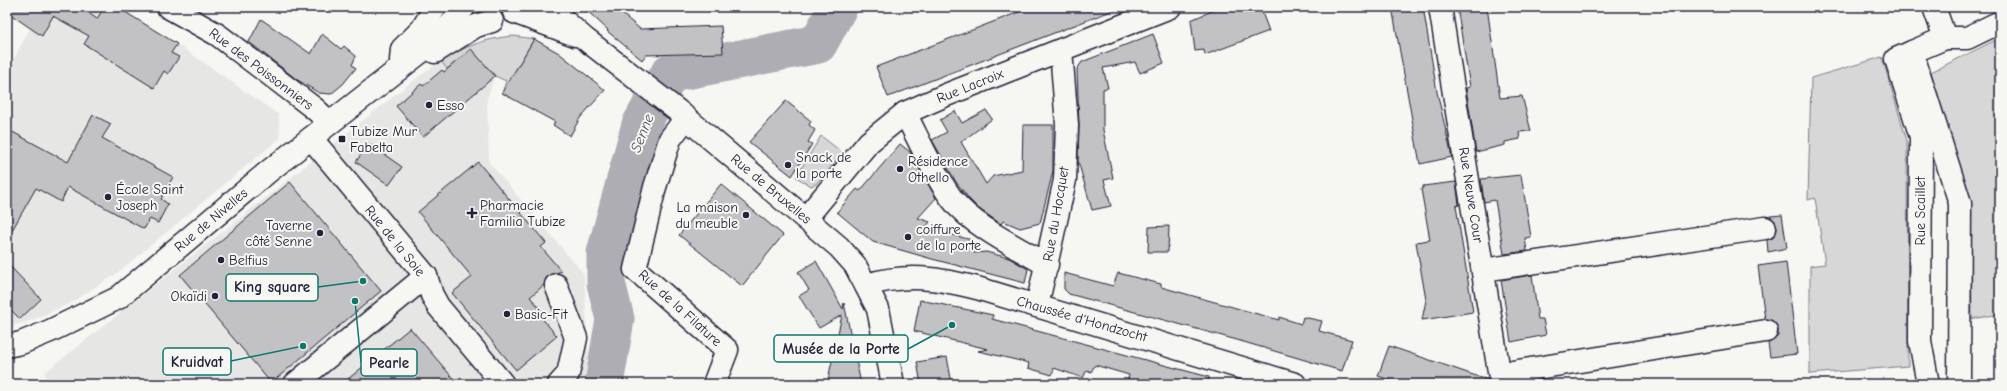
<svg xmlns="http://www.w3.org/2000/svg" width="2007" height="391" viewBox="0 0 2007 391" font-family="'Comic Neue',sans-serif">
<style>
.built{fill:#e6e6e4}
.green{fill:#d7d7d7;stroke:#7c7c89}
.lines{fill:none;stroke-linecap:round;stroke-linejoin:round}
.river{stroke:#adadb3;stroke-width:39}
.building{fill:#c2c2c4;stroke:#22223b}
.minor-casing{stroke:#22223b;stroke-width:25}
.major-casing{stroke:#22223b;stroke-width:25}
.minor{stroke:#f6f6f2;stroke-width:22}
.major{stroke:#f6f6f2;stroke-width:22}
.poi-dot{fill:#22223b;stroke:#f6f6f2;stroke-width:1.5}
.labels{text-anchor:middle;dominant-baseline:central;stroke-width:4;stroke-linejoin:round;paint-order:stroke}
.street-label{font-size:14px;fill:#22223b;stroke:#f6f6f2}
.poi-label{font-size:14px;fill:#22223b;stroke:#f6f6f2;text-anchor:start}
.water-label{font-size:15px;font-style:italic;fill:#535365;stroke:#f6f6f2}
.leader{fill:none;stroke:#0f766e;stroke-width:1.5}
.callout-dot{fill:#0f766e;stroke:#f6f6f2;stroke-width:1.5}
.callout{fill:#f6f6f2;stroke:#0f766e;stroke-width:1.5}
.callout-label{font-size:15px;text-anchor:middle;font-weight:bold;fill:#22223b}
</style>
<rect width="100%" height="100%" fill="#f6f6f2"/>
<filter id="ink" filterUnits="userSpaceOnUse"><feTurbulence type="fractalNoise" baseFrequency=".025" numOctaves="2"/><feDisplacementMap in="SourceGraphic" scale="8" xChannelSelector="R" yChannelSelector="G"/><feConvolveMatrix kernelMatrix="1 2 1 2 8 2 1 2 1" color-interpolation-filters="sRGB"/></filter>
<g filter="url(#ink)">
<g class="built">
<polygon points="18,7 118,7 177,44 279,115 280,138 116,274 69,304 30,321 9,327 7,325 7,72 30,28 12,16"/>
<polygon points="471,49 495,76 487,99 489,162 584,274 589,366 581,384 52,384 44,373 414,80 441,61 447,68"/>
</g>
<g class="green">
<path d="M513,36L534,39L502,93L506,81L495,76L471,49L447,69L441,61C466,46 483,39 513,36Z"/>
<polygon points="2000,38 2000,314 1972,319 1971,202 1931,72"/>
<polygon points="1882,57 1907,141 1908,366 1810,374 1810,266 1825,264 1815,198 1808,200 1811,78"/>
<polygon points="821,136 843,153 816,184 811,186 796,177"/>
</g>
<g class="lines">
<polyline class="river" points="604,384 615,319 606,283 606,253 641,125 670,73 818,44 838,7"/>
</g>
<g class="building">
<polygon points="7,7 80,7 97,19 104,7 117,7 177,44 171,53 179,57 168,74 164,71 154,88 84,44 89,36 53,16 42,36 7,12"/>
<polygon points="583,7 614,7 640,29 721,26 723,53 646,55 642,60 607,31 608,30"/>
<polygon points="1032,7 1119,8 888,97 876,67"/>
<polygon points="1221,7 1260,7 1269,31 1205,55 1204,50 1195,51 1191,20"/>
<polygon points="1392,7 1423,7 1437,92 1452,157 1420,164"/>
<polygon points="1457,7 1487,7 1500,98 1522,96 1531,131 1519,132 1520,139 1505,142 1505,145 1476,152 1466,88 1470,87"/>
<polygon points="261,19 311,54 322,34 341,49 344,46 356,56 352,65 356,68 343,84 331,94 319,93 296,79 249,42"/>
<polygon points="1153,34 1164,63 1140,73 1135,62 1103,68 1108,88 1103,89 1103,130 1113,178 1104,180 1111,206 1092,210 1078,161 1079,125 1077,69 1082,62"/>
<polygon points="534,39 559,53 605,90 580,118 570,136 553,125 555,122 502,93"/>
<polygon points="471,49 495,76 423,137 396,106 421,84 423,86 442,70 444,72"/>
<polygon points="786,101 811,121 809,125 815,130 808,142 812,144 792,176 749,142"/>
<polygon points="986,110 992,119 961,142 986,184 993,176 1022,170 1023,125 1053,125 1053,171 1040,223 1020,228 1003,221 1001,224 979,209 970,200 956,182 932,140 947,132 940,120 955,111 962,123"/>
<polygon points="93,115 111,124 102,138 173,177 161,199 168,204 158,223 150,219 144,229 68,187 61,202 36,188 7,239 7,129 68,162"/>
<polygon points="368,143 402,167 389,185 356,162"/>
<polygon points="900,144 910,152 936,198 918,218 930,222 925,228 972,240 974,253 986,252 1009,258 1028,269 1025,283 932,259 873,242 837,212 857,189 860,191"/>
<polygon points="478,162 546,243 541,247 561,271 547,277 544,285 530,297 544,313 540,316 557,336 516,370 452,293 472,277 418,212"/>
<polygon points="1521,175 1531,237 1525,238 1527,251 1504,254 1495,200 1484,202 1481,179"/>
<polygon points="290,182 381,291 271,383 180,275"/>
<polygon points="1456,182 1459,205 1456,206 1473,312 1422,320 1426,300 1416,242 1430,240 1421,189 1423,188 1423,186"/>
<polygon points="721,184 783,235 742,286 679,235"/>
<polygon points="1782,215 1787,248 1768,252 1767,240 1773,238 1776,233 1777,227 1775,221 1770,216"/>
<polygon points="1169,226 1168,252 1148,252 1149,227"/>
<polygon points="816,261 843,309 844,303 861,384 827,384 842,315 819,328 799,296 809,290 798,272"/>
<polygon points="1786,262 1797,354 1770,357 1768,343 1774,340 1778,336 1778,329 1775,323 1771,320 1765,319 1758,266"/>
<polygon points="7,263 41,299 20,319 7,306"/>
<polygon points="1064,273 1113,286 1118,273 1161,284 1161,287 1279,320 1279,317 1301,324 1303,317 1322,321 1319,331 1352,340 1342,371 1237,340 1069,294 1064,289"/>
<polygon points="1532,275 1538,319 1543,319 1546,335 1511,342 1501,280"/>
<polygon points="920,300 993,315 992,319 1209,377 1209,384 1127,384 1129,375 1095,365 1091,372 1087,370 1083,378 1054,368 1052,375 1028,368 1029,363 978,351 988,349 914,331"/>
<polygon points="410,328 458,384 342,384"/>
<polygon points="1389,346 1488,380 1488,384 1402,384 1378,376"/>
<polygon points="947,357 952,384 921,384 917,362"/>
</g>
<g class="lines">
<g class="minor-casing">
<g id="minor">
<polyline points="168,7 218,35 315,109 330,123"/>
<polyline points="1440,7 1501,384"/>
<polyline points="1945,38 1967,38 2000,22"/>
<polyline points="1912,52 1945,38 1934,7"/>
<path d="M905,113C920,142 933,173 952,199C972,226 1018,248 1047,265"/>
<polyline points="686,118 670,139 655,187 635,269 727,350 714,384"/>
<polyline points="311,138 426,276 432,295 438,306 503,384"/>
<polyline points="806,218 869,142 905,113 946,95 1170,7"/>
<polyline points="1483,270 1765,228"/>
<polyline points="556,285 576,338 568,374 559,384"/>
<polyline points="1037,306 1065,180 1067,125 1061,50"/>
<polyline points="1500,374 1766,331"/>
<polyline points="295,384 426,276"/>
<polyline points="1928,384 1920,341 1921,137 1896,59 1912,52 1960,203 1959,384"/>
</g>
</g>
<g class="major-casing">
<g id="major">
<polyline points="549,7 585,39 678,111 839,247 855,265 878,309 893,384"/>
<polyline points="514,12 575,35"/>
<polyline points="435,52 476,26 492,21"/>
<polyline points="401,60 402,49 422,29 435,7"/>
<path d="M866,285C907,273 937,278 977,288L1295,384"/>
<polyline points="7,346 21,343 50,331 118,298 269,171 427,47 448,27 464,7"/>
</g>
</g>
<use href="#minor" class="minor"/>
<use href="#major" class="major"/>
</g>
</g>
<g class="poi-dot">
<circle cx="429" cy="105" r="4"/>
<rect x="338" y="135" width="8" height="8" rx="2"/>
<circle cx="788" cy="165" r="4"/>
<circle cx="900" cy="169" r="4"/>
<circle cx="108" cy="197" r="4"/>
<path d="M470 207h4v4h4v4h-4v4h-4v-4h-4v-4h4z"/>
<circle cx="746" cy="215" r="4"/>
<circle cx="320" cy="233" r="4"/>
<circle cx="908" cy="237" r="4"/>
<circle cx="221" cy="260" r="4"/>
<circle cx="215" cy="296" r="4"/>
<circle cx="507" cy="314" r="4"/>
</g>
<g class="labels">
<g class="street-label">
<text transform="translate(261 69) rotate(37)">Rue des Poissonniers</text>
<text transform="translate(970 86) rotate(-22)">Rue Lacroix</text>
<text transform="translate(771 189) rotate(40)">Rue de Bruxelles</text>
<text transform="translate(1471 195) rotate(81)">Rue Neuve Cour</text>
<text transform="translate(1920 211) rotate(-90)">Rue Scaillet</text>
<text transform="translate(1056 214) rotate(-80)">Rue du Hocquet</text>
<text transform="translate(211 220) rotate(-40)">Rue de Nivelles</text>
<text transform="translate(395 241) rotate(51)">Rue de la Soie</text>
<text transform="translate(680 308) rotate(42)">Rue de la Filature</text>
<text transform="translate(1082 319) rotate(16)">Chaussée d'Hondzocht</text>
</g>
<g class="poi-label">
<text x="437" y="105">Esso</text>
<text x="350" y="131">Tubize Mur<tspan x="350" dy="16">Fabelta</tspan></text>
<text x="796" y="157">Snack de<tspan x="796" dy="16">la porte</tspan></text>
<text x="908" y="161">Résidence<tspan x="908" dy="16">Othello</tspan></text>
<text x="116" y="189">École Saint<tspan x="116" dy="16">Joseph</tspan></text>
<text x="480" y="205">Pharmacie<tspan x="480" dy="16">Familia Tubize</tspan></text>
<text x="738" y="207" text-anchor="end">La maison<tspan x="738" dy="16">du meuble</tspan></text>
<text x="312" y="225" text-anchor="end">Taverne<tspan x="312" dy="16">côté Senne</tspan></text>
<text x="916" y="229">coiffure<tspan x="916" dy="16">de la porte</tspan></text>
<text x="229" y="260">Belfius</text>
<text x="207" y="296" text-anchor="end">Okaïdi</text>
<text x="515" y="314">Basic-Fit</text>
</g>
<g class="water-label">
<text transform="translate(642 133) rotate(-69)">Senne</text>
</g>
</g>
<path class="leader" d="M363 281L318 287M952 325L908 349M303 346L231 361M355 301L361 362"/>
<g class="callout-dot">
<circle cx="363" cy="281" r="4"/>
<circle cx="952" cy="325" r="4"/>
<circle cx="303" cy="346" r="4"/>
<circle cx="355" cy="301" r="4"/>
</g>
<g class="callout">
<rect x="226" y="274" width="92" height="27" rx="4"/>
<rect x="774" y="335" width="134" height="27" rx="4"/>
<rect x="163" y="348" width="68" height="27" rx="4"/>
<rect x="361" y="349" width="56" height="27" rx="4"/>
</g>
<g class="callout-label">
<text x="272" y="292">King square</text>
<text x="841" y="354">Musée de la Porte</text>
<text x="197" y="367">Kruidvat</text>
<text x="389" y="368">Pearle</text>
</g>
<rect width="2007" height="391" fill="none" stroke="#f6f6f2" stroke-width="24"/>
<rect x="12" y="12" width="1983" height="367" fill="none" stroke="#22223b" stroke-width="1.5" filter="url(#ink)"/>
</svg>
